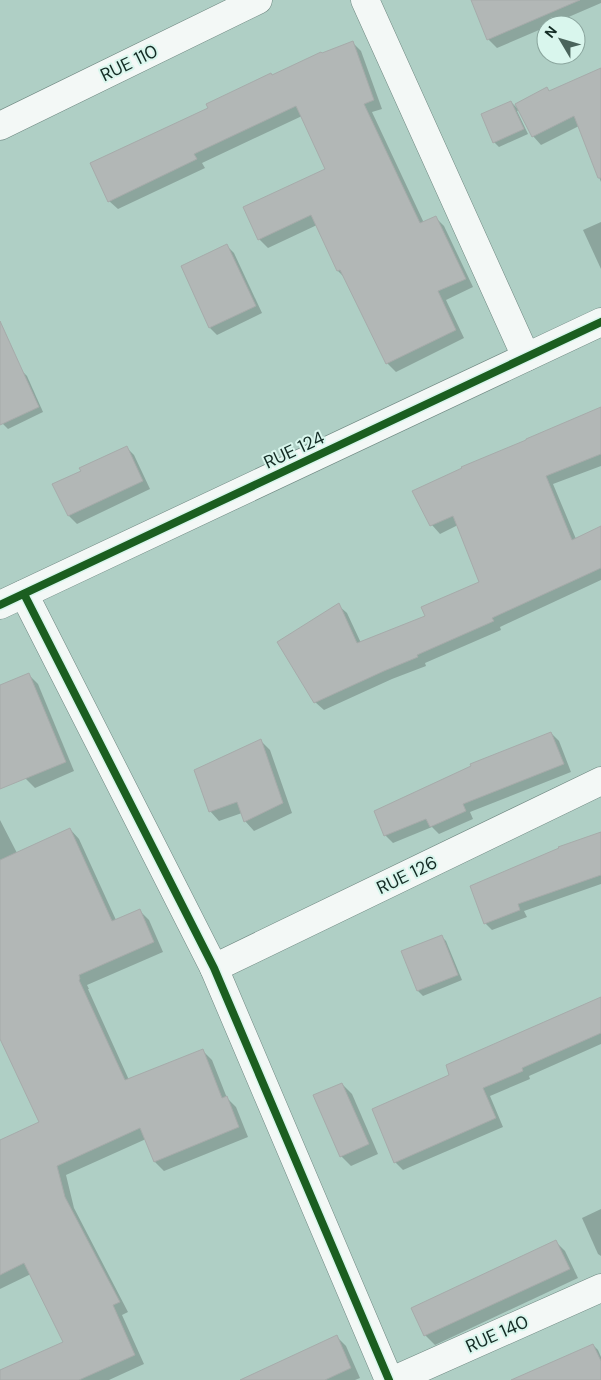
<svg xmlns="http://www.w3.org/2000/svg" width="601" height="1380" viewBox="0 0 601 1380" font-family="'DM Sans',sans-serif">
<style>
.shadow{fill:#0003}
.building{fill:#b2b7b6;stroke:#a6abaa}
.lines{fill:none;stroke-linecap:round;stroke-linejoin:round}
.minor-casing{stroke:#6e8780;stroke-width:29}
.minor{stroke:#f3f8f6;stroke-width:28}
.cycleway-casing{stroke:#d9f6ed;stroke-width:11}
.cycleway{stroke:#1b5e20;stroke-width:8}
.labels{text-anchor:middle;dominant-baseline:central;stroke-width:4;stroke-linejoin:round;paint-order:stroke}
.street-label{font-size:18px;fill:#132b24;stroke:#d9f6ed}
</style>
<rect width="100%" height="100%" fill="#afcfc5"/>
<g class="shadow">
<polygon points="472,0 601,0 601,3 550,25 546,25 546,27 497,48 488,39"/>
<polygon points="353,43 361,51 382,109 372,112 424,223 436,218 444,226 473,287 446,300 464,338 396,372 387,363 346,279 338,271 317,225 268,248 259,239 245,208 327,170 302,116 202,163 205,168 118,209 109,201 209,108 272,76"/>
<polygon points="601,70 601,182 579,126 541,145 533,136 547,88 550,92"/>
<polygon points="511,102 519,110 517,111 528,134 499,147 494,142"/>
<polygon points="601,222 601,269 583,230"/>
<polygon points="227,246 234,253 262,313 217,335 210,328"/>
<polygon points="22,371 27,376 43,412 8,429 3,424 0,418 0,382"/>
<polygon points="601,408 601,466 553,484 576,539 601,528 601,580 500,627 501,630 425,663 426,666 392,679 324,710 315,702 338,605 347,613 361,643 427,617 480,583 458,525 440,534 432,525"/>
<polygon points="126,447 134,455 150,489 77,524 69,516 54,484 82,471"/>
<polygon points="29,675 38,684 74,771 35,788 25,778 0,717 0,687"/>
<polygon points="551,733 559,741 571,772 470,812 473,819 439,834 432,827 393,843 385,835"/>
<polygon points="261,741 270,750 292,813 254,831 245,821 242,813 219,821 210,811"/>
<polygon points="0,820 17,853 70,829 79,839 116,920 139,910 149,920 163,952 87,985 89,989 88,989 129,1080 203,1051 212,1060 227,1098 236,1107 248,1137 164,1171 155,1162 146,1139 66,1175 74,1208 128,1312 122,1315 144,1364 109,1380 0,1380 0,1371 65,1342 31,1274 0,1289 0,1141 41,1123 0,1036"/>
<polygon points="601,834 601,884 524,911 527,917 492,930 485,923"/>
<polygon points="441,936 446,941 462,980 423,996 418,991 402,951"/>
<polygon points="601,998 601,1044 529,1076 530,1079 490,1096 503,1127 403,1170 395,1162 451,1075"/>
<polygon points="342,1084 352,1094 378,1154 351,1166 341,1156"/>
<polygon points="601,1209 601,1256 598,1254 582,1218"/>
<polygon points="556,1242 565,1251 578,1278 435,1345 425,1335 413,1308"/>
<polygon points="337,1337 346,1346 360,1378 355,1380 291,1380"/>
<polygon points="593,1345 598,1350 601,1357 601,1380 573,1380"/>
</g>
<g class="building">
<polygon points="471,0 580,0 487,40"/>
<polygon points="353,41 374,100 364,104 420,223 436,216 466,279 438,291 456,330 386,364 340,270 337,271 311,215 258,240 243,207 325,169 296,106 194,154 197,159 108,202 90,163 208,108 206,104 271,73 272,75 321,52 322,53"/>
<polygon points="601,68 601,178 598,178 574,116 532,137 515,104 547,87 549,91"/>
<polygon points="511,101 524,129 493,143 481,114"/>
<polygon points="227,244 256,306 209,328 181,266"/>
<polygon points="0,321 39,407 0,425"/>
<polygon points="601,407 601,454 546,476 572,540 601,526 601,568 492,618 494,621 417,655 418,657 384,671 314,703 277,642 339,603 357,643 425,616 421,607 479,582 453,516 430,526 412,491 462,468 461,467 526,440 526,439"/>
<polygon points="127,446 143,481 68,516 52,484 81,471 79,468"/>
<polygon points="29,673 66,762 0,789 0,685"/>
<polygon points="551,732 564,764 463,804 466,811 430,827 426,819 384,836 374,811 471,766 470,764"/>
<polygon points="261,739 283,803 244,822 237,802 209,812 194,770"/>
<polygon points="70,828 112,921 140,909 154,942 79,975 80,979 79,980 125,1080 203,1049 222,1098 227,1096 239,1127 154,1162 140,1128 57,1166 65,1197 120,1302 113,1305 135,1355 79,1380 0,1380 0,1370 63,1342 24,1263 0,1275 0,1140 39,1122 0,1039 0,860"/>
<polygon points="601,832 601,875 518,904 520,910 484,924 470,886 559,848 558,847"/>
<polygon points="442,935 458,975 417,991 401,951"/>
<polygon points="601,997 601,1033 522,1068 523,1071 483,1088 496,1118 394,1163 372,1109 449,1075 446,1065"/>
<polygon points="342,1083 369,1144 340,1157 313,1095"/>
<polygon points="556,1240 570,1269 424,1336 411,1308"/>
<polygon points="337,1335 351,1368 325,1380 240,1380"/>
<polygon points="593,1344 601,1361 601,1380 511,1380"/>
</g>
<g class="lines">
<g class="minor-casing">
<g id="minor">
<polyline points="365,0 526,357"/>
<polyline points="0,126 258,0"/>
<polyline points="24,594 214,968 389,1380"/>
<polyline points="0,605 601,322"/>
<polyline points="214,968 601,781"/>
<polyline points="394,1380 601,1288"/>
</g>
</g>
<use href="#minor" class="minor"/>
<g class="cycleway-casing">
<g id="cycleway">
<polyline points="24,594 214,968 389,1380"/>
<polyline points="0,605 601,322"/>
</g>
</g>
<use href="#cycleway" class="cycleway"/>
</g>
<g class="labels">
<g class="street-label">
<text transform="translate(129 63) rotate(-26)">RUE 110</text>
<text transform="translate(294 450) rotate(-25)">RUE 124</text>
<text transform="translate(407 875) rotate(-26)">RUE 126</text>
<text transform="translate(497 1334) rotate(-24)">RUE 140</text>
</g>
</g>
<g transform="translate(561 40) rotate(308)"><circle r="24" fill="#d9f6ed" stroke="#8aa59d"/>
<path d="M0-4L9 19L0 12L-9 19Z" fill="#4a645c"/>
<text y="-8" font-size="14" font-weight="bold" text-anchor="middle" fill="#132b24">N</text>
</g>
</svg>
